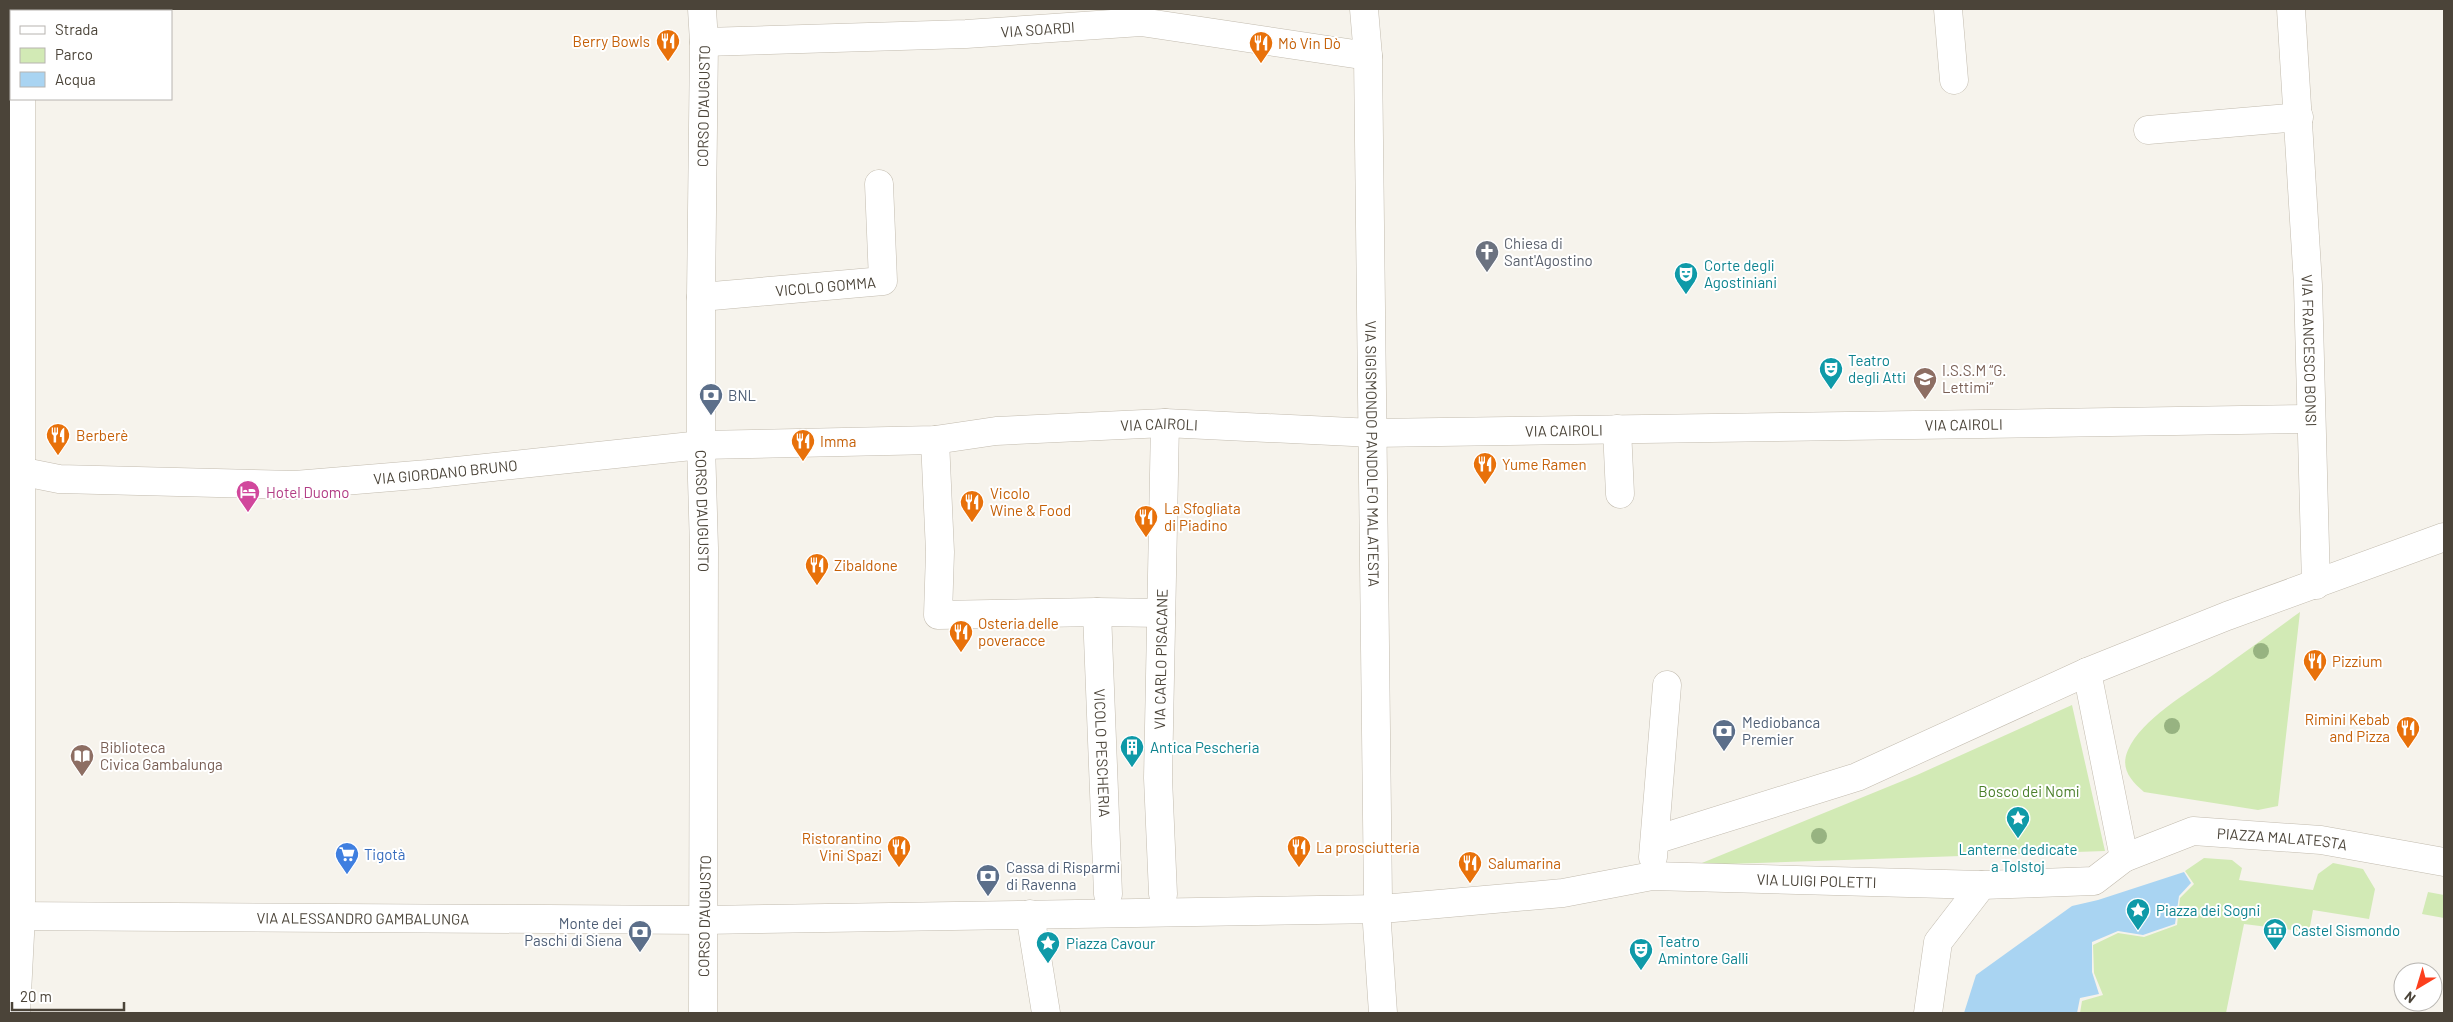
<svg xmlns="http://www.w3.org/2000/svg" width="2453" height="1022" viewBox="0 0 2453 1022" font-family="Barlow,sans-serif">
<style>
.green{fill:#d2eab5}
.water{fill:#a9d4f2}
.lines{fill:none;stroke-linecap:round;stroke-linejoin:round}
.minor-casing{stroke:#c2bbae;stroke-width:29}
.minor{stroke:#fff;stroke-width:28}
.tree{fill:#97b381}
.labels{text-anchor:middle;dominant-baseline:central;stroke-width:4;stroke-linejoin:round;paint-order:stroke}
.street-label{font-size:15px;fill:#4b4439;stroke:#fff}
.food-label{font-size:15px;fill:#c56008;stroke:#fff;text-anchor:start}
.worship-label{font-size:15px;fill:#5b616d;stroke:#fff;text-anchor:start}
.culture-label{font-size:15px;fill:#0d838f;stroke:#fff;text-anchor:start}
.education-label{font-size:15px;fill:#785e54;stroke:#fff;text-anchor:start}
.service-label{font-size:15px;fill:#4e5e75;stroke:#fff;text-anchor:start}
.hotel-label{font-size:15px;fill:#b23c85;stroke:#fff;text-anchor:start}
.park-label{font-size:15px;fill:#4a7f2a;stroke:#fff}
.shop-label{font-size:15px;fill:#366cbe;stroke:#fff;text-anchor:start}
</style>
<rect width="100%" height="100%" fill="#f6f3ec"/>
<g class="green">
<path d="M2300,612L2278,806L2258,810L2144,792C2130,780 2120,768 2128,750C2142,719 2187,693 2213,675C2242,654 2271,633 2300,612Z"/>
<polygon points="2072,705 2105,851 1697,865 1917,775"/>
<polygon points="2204,858 2232,860 2242,868 2239,880 2313,890 2318,874 2333,863 2363,869 2375,889 2369,919 2313,910 2309,932 2244,924 2226,1013 2080,1013 2082,1001 2103,995 2094,973 2093,945 2118,933 2144,937 2177,925 2180,898 2194,884 2185,871"/>
<polygon points="2428,892 2444,895 2444,918 2422,914"/>
</g>
<polygon class="water" points="2184,872 2191,883 2179,896 2175,924 2143,935 2118,931 2092,942 2092,972 2099,994 2080,998 2077,1013 1964,1013 1976,975 2072,906 2098,900"/>
<g class="lines">
<g class="minor-casing">
<g id="minor">
<polyline points="19,9 19,11"/>
<path id="s1" d="M702,9L704,42L701,297V445L704,548L703,1013"/>
<path id="s2" d="M1364,9L1368,56L1378,900"/>
<polyline points="1948,9 1954,80"/>
<path id="s3" d="M2291,9L2308,285L2316,585"/>
<path id="s4" d="M704,42L966,34L1141,22L1368,56"/>
<polyline points="2148,130 2299,117"/>
<path id="s5" d="M701,297L883,281L879,184"/>
<polyline points="1617,429 1620,494"/>
<polyline points="935,440 940,552 938,615 1097,612 1161,613"/>
<path id="s6" d="M9,469L59,479L295,485L428,474L701,445L935,440L996,431L1165,423L1373,433L2311,419"/>
<path id="s7" d="M1097,612L1108,894"/>
<polyline points="2087,672 2124,858"/>
<polyline points="1655,840 1857,777 2087,672 2227,616 2444,537"/>
<polyline points="1653,857 1667,685"/>
<path id="s8" d="M1163,894L1158,778L1165,423"/>
<polyline points="1376,909 1383,1013"/>
<polyline points="1030,914 1046,1013"/>
<path id="s9" d="M9,916L704,920L1382,909L1563,893L1652,876L1982,885L2094,881L2124,858L2193,831L2321,840L2444,862"/>
<polyline points="16,1013 21,915 21,99"/>
<polyline points="1928,1013 1938,942 1982,885"/>
</g>
</g>
<use href="#minor" class="minor"/>
</g>
<g class="tree">
<circle cx="2261" cy="651" r="8"/>
<circle cx="2172" cy="726" r="8"/>
<circle cx="1819" cy="836" r="8"/>
</g>
<defs>
<g id="restaurant-pin" transform="scale(1.25)"><path d="M0 17L-7.5 6A9.5 9.5 0 1 1 7.5 6Z" fill="#e8710a" stroke="#fff"/><path d="M-5-6h1v4h1v-4h1v4h1v-4h1v5L-1.5 .5V6h-2V.5L-5-1ZM5-6V6H3V1.5H1.5Q1.5-4 5-6Z" fill="#fff"/></g>
<g id="church-pin" transform="scale(1.25)"><path d="M0 17L-7.5 6A9.5 9.5 0 1 1 7.5 6Z" fill="#6b7280" stroke="#fff"/><path d="M-1.2-6h2.4v3.5h3.3v2.4h-3.3V6h-2.4V-.1h-3.3v-2.4h3.3Z" fill="#fff"/></g>
<g id="theatre-pin" transform="scale(1.25)"><path d="M0 17L-7.5 6A9.5 9.5 0 1 1 7.5 6Z" fill="#0f9aa8" stroke="#fff"/><path d="M-5-5.5Q0-4 5-5.5V0Q5 5 0 6Q-5 5-5 0ZM-3.3-2.5H-1v1.5H-3.3ZM1-2.5H3.3v1.5H1ZM-2.8 1Q0 5.5 2.8 1Z" fill="#fff"/></g>
<g id="school-pin" transform="scale(1.25)"><path d="M0 17L-7.5 6A9.5 9.5 0 1 1 7.5 6Z" fill="#8d6e63" stroke="#fff"/><path d="M0-5L7-2L0 1L-7-2ZM-4 1L0 2.5L4 1V4Q0 6-4 4Z" fill="#fff"/></g>
<g id="bank-pin" transform="scale(1.25)"><path d="M0 17L-7.5 6A9.5 9.5 0 1 1 7.5 6Z" fill="#5c6f8a" stroke="#fff"/><path d="M-6-4H6V4H-6ZM0-2.3a2.3 2.3 0 1 0 0 4.6a2.3 2.3 0 1 0 0-4.6Z" fill="#fff"/></g>
<g id="hotel-pin" transform="scale(1.25)"><path d="M0 17L-7.5 6A9.5 9.5 0 1 1 7.5 6Z" fill="#d1479c" stroke="#fff"/><path d="M-6-4.5h1.5V1H6V5H4.5V3h-9V5H-6ZM-4 0a1.8 1.8 0 1 1 3.6 0ZM.5 0V-2.5h3Q6-2.5 6 0Z" fill="#fff"/></g>
<g id="building-pin" transform="scale(1.25)"><path d="M0 17L-7.5 6A9.5 9.5 0 1 1 7.5 6Z" fill="#0f9aa8" stroke="#fff"/><path d="M-4-6H4V6H1V3H-1V6H-4ZM-2.5-4.3h1.7v1.8h-1.7ZM.8-4.3h1.7v1.8H.8ZM-2.5-1h1.7V.8h-1.7ZM.8-1h1.7V.8H.8Z" fill="#fff"/></g>
<g id="library-pin" transform="scale(1.25)"><path d="M0 17L-7.5 6A9.5 9.5 0 1 1 7.5 6Z" fill="#8d6e63" stroke="#fff"/><path d="M-6-4Q-3-5.5-.7-3.5V5Q-3 3-6 4ZM6-4Q3-5.5 .7-3.5V5Q3 3 6 4Z" fill="#fff"/></g>
<g id="sight-pin" transform="scale(1.25)"><path d="M0 17L-7.5 6A9.5 9.5 0 1 1 7.5 6Z" fill="#0f9aa8" stroke="#fff"/><path d="M0-6L1.8-2.2L6-1.7L2.9 1.2L3.7 5.4L0 3.3L-3.7 5.4L-2.9 1.2L-6-1.7L-1.8-2.2Z" fill="#fff"/></g>
<g id="supermarket-pin" transform="scale(1.25)"><path d="M0 17L-7.5 6A9.5 9.5 0 1 1 7.5 6Z" fill="#3f7fe0" stroke="#fff"/><path d="M-6-5.5h2.5l.6 2H6L4.5 2H-2.5L-4.4-4H-6ZM-1.5 3.2a1.3 1.3 0 1 0 .1 0ZM3 3.2a1.3 1.3 0 1 0 .1 0Z" fill="#fff"/></g>
<g id="museum-pin" transform="scale(1.25)"><path d="M0 17L-7.5 6A9.5 9.5 0 1 1 7.5 6Z" fill="#0f9aa8" stroke="#fff"/><path d="M0-6L6-3V-2H-6V-3ZM-5-1h2V3h-2ZM-1-1h2V3h-2ZM3-1h2V3H3ZM-6 4H6V6H-6Z" fill="#fff"/></g>
</defs>
<g fill-rule="evenodd">
<use href="#restaurant-pin" x="668" y="41"/>
<use href="#restaurant-pin" x="1261" y="43"/>
<use href="#church-pin" x="1487" y="252"/>
<use href="#theatre-pin" x="1686" y="274"/>
<use href="#theatre-pin" x="1831" y="369"/>
<use href="#school-pin" x="1925" y="379"/>
<use href="#bank-pin" x="711" y="395"/>
<use href="#restaurant-pin" x="58" y="435"/>
<use href="#restaurant-pin" x="803" y="441"/>
<use href="#restaurant-pin" x="1485" y="464"/>
<use href="#hotel-pin" x="248" y="492"/>
<use href="#restaurant-pin" x="972" y="502"/>
<use href="#restaurant-pin" x="1146" y="517"/>
<use href="#restaurant-pin" x="817" y="565"/>
<use href="#restaurant-pin" x="961" y="632"/>
<use href="#restaurant-pin" x="2315" y="661"/>
<use href="#restaurant-pin" x="2408" y="728"/>
<use href="#bank-pin" x="1724" y="731"/>
<use href="#building-pin" x="1132" y="747"/>
<use href="#library-pin" x="82" y="756"/>
<use href="#sight-pin" x="2018" y="818"/>
<use href="#restaurant-pin" x="899" y="847"/>
<use href="#restaurant-pin" x="1299" y="847"/>
<use href="#supermarket-pin" x="347" y="854"/>
<use href="#restaurant-pin" x="1470" y="863"/>
<use href="#bank-pin" x="988" y="876"/>
<use href="#sight-pin" x="2138" y="910"/>
<use href="#museum-pin" x="2275" y="930"/>
<use href="#bank-pin" x="640" y="932"/>
<use href="#sight-pin" x="1048" y="943"/>
<use href="#theatre-pin" x="1641" y="950"/>
</g>
<g class="labels">
<g class="street-label">
<text stroke="none"><textPath href="#s4" startOffset="334">VIA SOARDI</textPath></text>
<text transform="translate(703 106) rotate(-89)">CORSO D'AUGUSTO</text>
<text stroke="none"><textPath href="#s5" startOffset="125">VICOLO GOMMA</textPath></text>
<text stroke="none"><textPath href="#s3" startOffset="342">VIA FRANCESCO BONSI</textPath></text>
<text stroke="none"><textPath href="#s6" startOffset="1959">VIA CAIROLI</textPath></text>
<text stroke="none"><textPath href="#s6" startOffset="1154">VIA CAIROLI</textPath></text>
<text stroke="none"><textPath href="#s6" startOffset="1559">VIA CAIROLI</textPath></text>
<text stroke="none"><textPath href="#s2" startOffset="445">VIA SIGISMONDO PANDOLFO MALATESTA</textPath></text>
<text stroke="none"><textPath href="#s6" startOffset="438">VIA GIORDANO BRUNO</textPath></text>
<text stroke="none"><textPath href="#s1" startOffset="502">CORSO D'AUGUSTO</textPath></text>
<text stroke="none"><textPath href="#s8" startOffset="235">VIA CARLO PISACANE</textPath></text>
<text stroke="none"><textPath href="#s7" startOffset="141">VICOLO PESCHERIA</textPath></text>
<text stroke="none"><textPath href="#s9" startOffset="2289">PIAZZA MALATESTA</textPath></text>
<text stroke="none"><textPath href="#s9" startOffset="1810">VIA LUIGI POLETTI</textPath></text>
<text transform="translate(704 916) rotate(-89)">CORSO D'AUGUSTO</text>
<text stroke="none"><textPath href="#s9" startOffset="354">VIA ALESSANDRO GAMBALUNGA</textPath></text>
</g>
<g class="food-label">
<text x="650" y="41" text-anchor="end">Berry Bowls</text>
<text x="1278" y="43">Mò Vin Dò</text>
<text x="76" y="435">Berberè</text>
<text x="820" y="441">Imma</text>
<text x="1502" y="464">Yume Ramen</text>
<text x="990" y="493">Vicolo<tspan x="990" dy="17">Wine &amp; Food</tspan></text>
<text x="1164" y="508">La Sfogliata<tspan x="1164" dy="17">di Piadino</tspan></text>
<text x="834" y="565">Zibaldone</text>
<text x="978" y="623">Osteria delle<tspan x="978" dy="17">poveracce</tspan></text>
<text x="2332" y="661">Pizzium</text>
<text x="2390" y="719" text-anchor="end">Rimini Kebab<tspan x="2390" dy="17">and Pizza</tspan></text>
<text x="882" y="838" text-anchor="end">Ristorantino<tspan x="882" dy="17">Vini Spazi</tspan></text>
<text x="1316" y="847">La prosciutteria</text>
<text x="1488" y="863">Salumarina</text>
</g>
<g class="worship-label">
<text x="1504" y="243">Chiesa di<tspan x="1504" dy="17">Sant'Agostino</tspan></text>
</g>
<g class="culture-label">
<text x="1704" y="265">Corte degli<tspan x="1704" dy="17">Agostiniani</tspan></text>
<text x="1848" y="360">Teatro<tspan x="1848" dy="17">degli Atti</tspan></text>
<text x="1150" y="747">Antica Pescheria</text>
<text x="2018" y="849" text-anchor="middle">Lanterne dedicate<tspan x="2018" dy="17">a Tolstoj</tspan></text>
<text x="2156" y="910">Piazza dei Sogni</text>
<text x="2292" y="930">Castel Sismondo</text>
<text x="1658" y="941">Teatro<tspan x="1658" dy="17">Amintore Galli</tspan></text>
<text x="1066" y="943">Piazza Cavour</text>
</g>
<g class="education-label">
<text x="1942" y="370">I.S.S.M “G.<tspan x="1942" dy="17">Lettimi”</tspan></text>
<text x="100" y="747">Biblioteca<tspan x="100" dy="17">Civica Gambalunga</tspan></text>
</g>
<g class="service-label">
<text x="728" y="395">BNL</text>
<text x="1742" y="722">Mediobanca<tspan x="1742" dy="17">Premier</tspan></text>
<text x="1006" y="867">Cassa di Risparmi<tspan x="1006" dy="17">di Ravenna</tspan></text>
<text x="622" y="923" text-anchor="end">Monte dei<tspan x="622" dy="17">Paschi di Siena</tspan></text>
</g>
<g class="hotel-label">
<text x="266" y="492">Hotel Duomo</text>
</g>
<g class="park-label">
<text x="2029" y="791">Bosco dei Nomi</text>
</g>
<g class="shop-label">
<text x="364" y="854">Tigotà</text>
</g>
</g>
<rect width="2453" height="1022" fill="none" stroke="#4b4439" stroke-width="20"/>
<rect x="10" y="10" width="162" height="90" fill="#ffffff" stroke="#b7b4b0"/>
<rect x="20" y="26" width="25" height="8" fill="#ffffff" stroke="#b7b4b0"/>
<text x="55" y="35" font-size="15" fill="#4b4439">Strada</text>
<rect x="20" y="48" width="25" height="15" fill="#d2eab5" stroke="#b7b4b0"/>
<text x="55" y="60" font-size="15" fill="#4b4439">Parco</text>
<rect x="20" y="72" width="25" height="15" fill="#a9d4f2" stroke="#b7b4b0"/>
<text x="55" y="85" font-size="15" fill="#4b4439">Acqua</text>
<g transform="translate(2418 987) rotate(218)"><circle r="24" fill="#ffffff" stroke="#b7b4b0"/>
<path d="M0-4L9 19L0 12L-9 19Z" fill="#fc3f1d"/>
<text y="-8" font-size="14" font-weight="bold" text-anchor="middle" fill="#4b4439">N</text>
</g>
<path d="M12 1002v8h112v-8" fill="none" stroke="#4b4439" stroke-width="2.5"/>
<text x="20" y="1002" font-size="15" fill="#4b4439" stroke="#ffffff" stroke-width="4" paint-order="stroke">20 m</text>
</svg>
